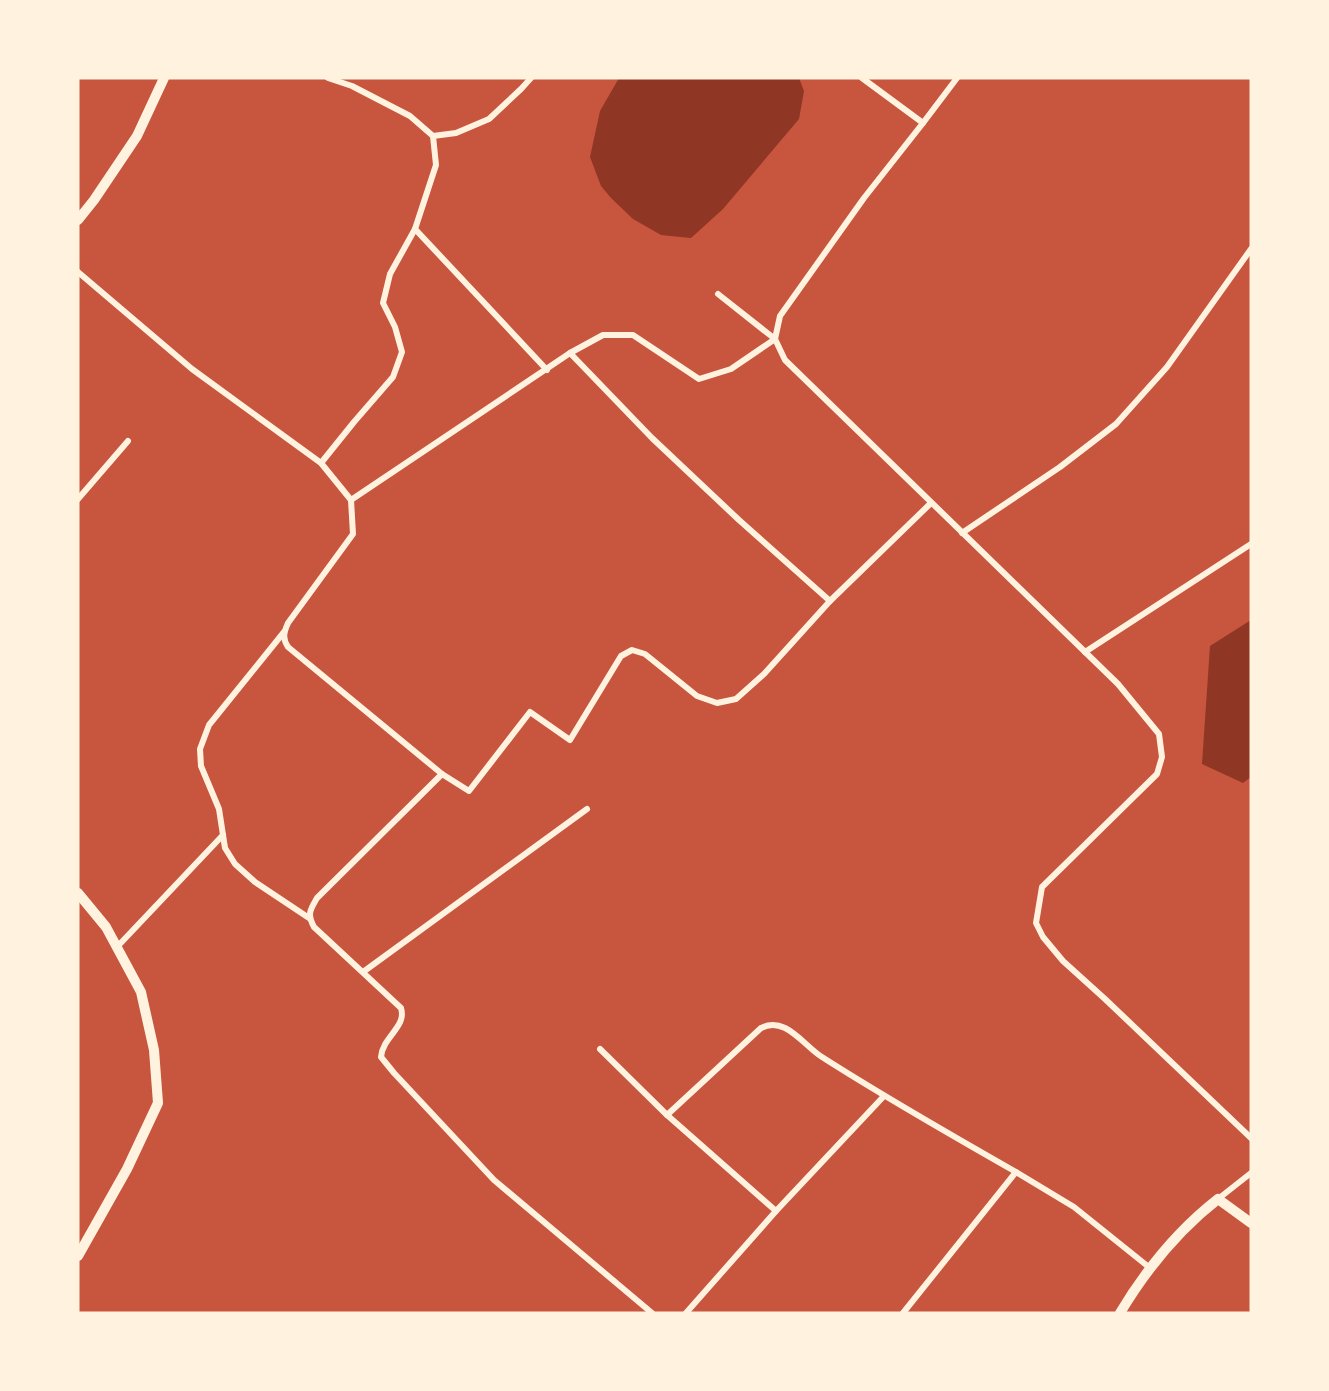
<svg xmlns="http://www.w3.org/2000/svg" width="1329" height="1391" viewBox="0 0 1329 1391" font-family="'Public Sans',sans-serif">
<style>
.water{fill:#8f3625}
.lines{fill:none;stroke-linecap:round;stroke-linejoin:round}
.minor{stroke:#fff3e0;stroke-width:6}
.tertiary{stroke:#fff3e0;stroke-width:10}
</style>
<rect width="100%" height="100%" fill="#c8553d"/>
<g class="water">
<polygon points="619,78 799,78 804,91 799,119 723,209 691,238 661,235 633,219 611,198 601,186 590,157 600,111"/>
<polygon points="1251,620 1251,777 1243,783 1202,764 1210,646"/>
</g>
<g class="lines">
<g class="minor">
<path d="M328,78L352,86L410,116L433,136L436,165L415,229L390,274L383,303L395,327L402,352L393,377L354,422L321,463L351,500L353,534L288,623C284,632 282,638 288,647L442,774L317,898C310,910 307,914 314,927L401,1008C407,1027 383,1036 381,1057L394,1073L494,1180L652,1313"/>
<polyline points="862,78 923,123"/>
<polyline points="957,78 923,123 864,198 780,316 775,339 785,360 1118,684 1159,734 1162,757 1157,774 1042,887 1036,923 1043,937 1063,961 1105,999 1251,1138"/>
<polyline points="433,136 456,133 489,119 521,89 531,78"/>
<polyline points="415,229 547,370"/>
<polyline points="78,272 192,369 321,463"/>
<polyline points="570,353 652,438 739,520 830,601"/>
<polyline points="78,499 128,441"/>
<polyline points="351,500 570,353 603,335 633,335 699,379 731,369 775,339 718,294"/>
<polyline points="962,533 1060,467 1116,424 1167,367 1251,249"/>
<polyline points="284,632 209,725 200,749 201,766 219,809 225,848 235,864 255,882 309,918"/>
<polyline points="1085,652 1251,544"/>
<polyline points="442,774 469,791 530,712 570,740 621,656 632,650 645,654 697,696 717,703 736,699 764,674 830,601 931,503"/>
<polyline points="117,947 223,835"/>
<polyline points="363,972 587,809"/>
<polyline points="600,1049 667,1115"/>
<polyline points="1218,1199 1251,1173"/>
<path d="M776,1211L667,1115L761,1028C785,1015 804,1046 822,1057C886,1098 951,1135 1016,1172"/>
<polyline points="686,1313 776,1211 884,1096"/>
<polyline points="903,1313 1016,1172 1074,1207 1150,1268"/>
</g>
<g class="tertiary">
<polyline points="78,220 94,200 137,136 164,78"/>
<polyline points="78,893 106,927 141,992 154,1050 158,1103 127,1169 78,1256"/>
<path d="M1120,1313C1147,1268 1177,1231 1218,1199L1251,1223"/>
</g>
</g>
<rect width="1329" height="1391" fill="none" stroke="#fff3e0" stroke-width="159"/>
</svg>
